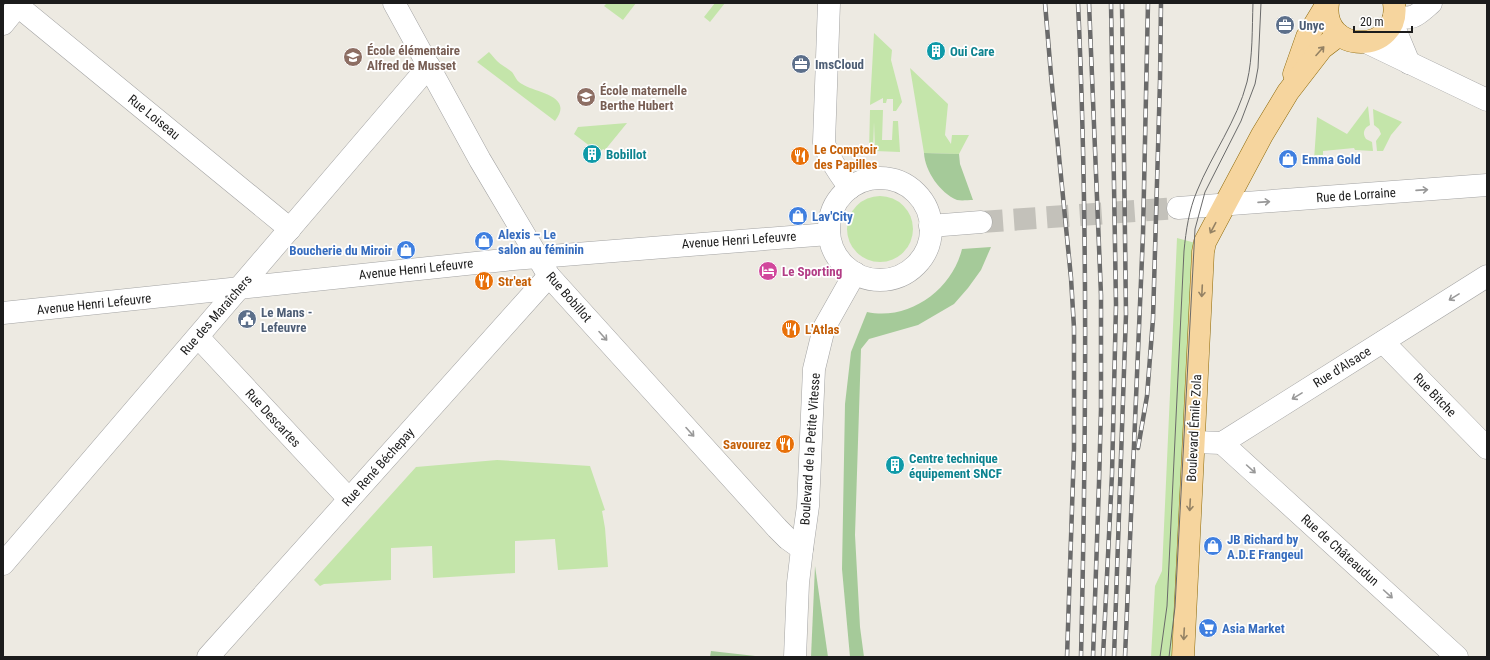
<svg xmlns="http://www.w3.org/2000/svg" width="1490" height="660" viewBox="0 0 1490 660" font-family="'Roboto Condensed',sans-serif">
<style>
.grass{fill:#c4e5aa}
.forest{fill:#a5ca99}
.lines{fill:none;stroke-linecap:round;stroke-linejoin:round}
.minor-tunnel{stroke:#c3c1ba;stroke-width:22;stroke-dasharray:22 11;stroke-linecap:butt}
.minor-casing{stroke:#a3a3a3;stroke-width:23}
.major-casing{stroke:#8c6808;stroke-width:23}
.minor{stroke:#fff;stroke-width:22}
.major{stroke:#f6d59e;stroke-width:22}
.tram{stroke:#6a6a6a;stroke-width:1}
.rail-casing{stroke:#6a6a6a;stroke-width:4.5}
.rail{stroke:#fff;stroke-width:3;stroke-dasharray:9;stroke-linecap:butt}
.oneway{stroke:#948264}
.oneway2{stroke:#999}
.labels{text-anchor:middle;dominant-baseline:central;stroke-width:3.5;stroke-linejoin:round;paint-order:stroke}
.service-label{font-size:13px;font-weight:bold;fill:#4e5e75;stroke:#fff;text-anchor:start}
.education-label{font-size:13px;font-weight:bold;fill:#785e54;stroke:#fff;text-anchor:start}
.culture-label{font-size:13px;font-weight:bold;fill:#0d838f;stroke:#fff;text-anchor:start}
.street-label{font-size:13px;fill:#1c1c1c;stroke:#fff}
.food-label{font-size:13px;font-weight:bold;fill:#c56008;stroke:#fff;text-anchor:start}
.shop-label{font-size:13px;font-weight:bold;fill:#366cbe;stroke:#fff;text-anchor:start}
.hotel-label{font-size:13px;font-weight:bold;fill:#b23c85;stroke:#fff;text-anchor:start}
</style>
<rect width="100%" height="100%" fill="#edeae2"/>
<g class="grass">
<polygon points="607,3 636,3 623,20 604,6"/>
<polygon points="715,3 725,3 710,22 704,17"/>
<polygon points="874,33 892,50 891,60 902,102 896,111 893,111 893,99 887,99 886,103 883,103 883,98 870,105"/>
<path d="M489,52C492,55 494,58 497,61C501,65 507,68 512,72C515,76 517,82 522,84C535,93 575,95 555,121L477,62Z"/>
<polygon points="910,68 948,104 945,135 951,144 952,135 969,135 959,154 924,153"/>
<path d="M1368,106L1370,125C1364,128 1362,133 1366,139L1372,142L1373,151L1355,150L1354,148L1323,151V155H1317L1315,157L1316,160H1314L1317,117L1347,134Z"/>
<polygon points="1373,109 1402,122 1391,135 1383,151 1377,151 1376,141 1381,134 1379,129 1374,125"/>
<polygon points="870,110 883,110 882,140 892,140 893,121 898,121 900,152 875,151 874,122 873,151 869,151"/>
<polygon points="627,123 605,150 603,149 599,153 574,134 578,127"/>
<circle cx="880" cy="229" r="33"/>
<polygon points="1177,238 1199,244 1177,657 1151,657 1155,586 1162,571"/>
<polygon points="497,460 590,466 605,510 602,511 605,528 608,567 558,570 555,539 515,541 515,573 433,578 432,546 391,548 391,580 324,584 320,586 314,580 416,467"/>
</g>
<g class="forest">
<path d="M924,153L959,154L960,164L973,200C968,200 962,201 957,200C940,193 925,171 924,153Z"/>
<path d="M991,247L981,270L968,288L954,304L918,325L869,339L861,349L855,535L860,627L864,657H850L842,569L845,404L851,352L867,312C909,321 952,290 962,249Z"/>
<polygon points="815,566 828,657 811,657"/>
<polygon points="711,651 764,657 710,657"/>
</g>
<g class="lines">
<polyline class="minor-tunnel" points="981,222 1178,208"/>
<g class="minor-casing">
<g id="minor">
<polyline points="394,3 480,160 549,276 777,528 788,539 802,549"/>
<path d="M829,3L824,142C827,157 841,176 850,188"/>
<polyline points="18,6 290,229"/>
<path d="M1394,17C1415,19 1415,17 1431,3"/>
<polyline points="1392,22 1409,63"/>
<polyline points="3,24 20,3"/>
<polyline points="1366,42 1487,100"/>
<circle cx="880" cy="229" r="51"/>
<polyline points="1178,208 1487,185"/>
<polyline points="930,226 981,222"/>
<polyline points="3,313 513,259 829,234"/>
<polyline points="198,337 349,499"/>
<polyline points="1383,342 1487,448"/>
<polyline points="1194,442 1222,443 1487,276"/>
<polyline points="1222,443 1457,657"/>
<polyline points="3,564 429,66"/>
<polyline points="208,657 549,276"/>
<polyline points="795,657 798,583 802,549 808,506 814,369 824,328 855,273"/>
</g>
</g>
<g class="major-casing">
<g id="major">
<path d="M1328,3C1320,55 1402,55 1394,3"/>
<polyline points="1294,74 1307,37 1327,4"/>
<polyline points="1183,657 1203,252 1205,242 1262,135 1288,92 1322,48 1339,35"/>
</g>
</g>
<use href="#minor" class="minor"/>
<use href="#major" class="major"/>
<g class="tram">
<path d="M1160,657L1167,606L1184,251C1186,230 1189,210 1197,191C1212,154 1237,121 1247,82C1253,57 1252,29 1253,3"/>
<polyline points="1169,657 1175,607 1195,229 1205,192 1241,121 1255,84 1258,68 1261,3"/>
</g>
<g class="rail-casing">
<g id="rail">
<polyline points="1045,3 1051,75 1071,278 1074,328 1074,449 1067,657"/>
<path d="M1078,3C1088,221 1086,439 1081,657"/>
<polyline points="1089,3 1101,295 1101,409 1099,483 1093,657"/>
<polyline points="1138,448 1147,396 1153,319 1160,81 1161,3"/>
<polyline points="1103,657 1112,474 1116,305 1111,3"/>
<polyline points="1114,657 1126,314 1122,3"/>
<polyline points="1125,657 1143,234 1148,3"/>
</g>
</g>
<use href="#rail" class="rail"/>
</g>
<defs><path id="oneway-shaft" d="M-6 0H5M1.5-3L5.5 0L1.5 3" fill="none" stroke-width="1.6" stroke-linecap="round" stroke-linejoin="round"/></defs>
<g class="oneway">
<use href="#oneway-shaft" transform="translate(1320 51) rotate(-48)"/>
<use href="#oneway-shaft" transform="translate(1213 228) rotate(118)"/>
<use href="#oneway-shaft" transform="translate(1202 291) rotate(93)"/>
<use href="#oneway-shaft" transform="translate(1190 505) rotate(93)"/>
<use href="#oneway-shaft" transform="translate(1184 634) rotate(93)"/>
</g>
<g class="oneway2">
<use href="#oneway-shaft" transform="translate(1422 190) rotate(-4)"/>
<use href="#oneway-shaft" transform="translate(1264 202) rotate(-4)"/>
<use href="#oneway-shaft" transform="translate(1454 297) rotate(148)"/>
<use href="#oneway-shaft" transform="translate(603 336) rotate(48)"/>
<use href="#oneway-shaft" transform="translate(1297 396) rotate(148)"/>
<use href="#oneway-shaft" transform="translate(690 432) rotate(48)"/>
<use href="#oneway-shaft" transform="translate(1251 469) rotate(42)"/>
<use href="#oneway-shaft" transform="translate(1388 594) rotate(42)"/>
</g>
<defs>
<g id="office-disc" transform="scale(1)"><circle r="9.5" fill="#5c6f8a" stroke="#fff"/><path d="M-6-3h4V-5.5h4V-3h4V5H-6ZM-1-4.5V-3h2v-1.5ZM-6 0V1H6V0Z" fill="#fff"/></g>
<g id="building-disc" transform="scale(1)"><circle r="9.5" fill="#0f9aa8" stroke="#fff"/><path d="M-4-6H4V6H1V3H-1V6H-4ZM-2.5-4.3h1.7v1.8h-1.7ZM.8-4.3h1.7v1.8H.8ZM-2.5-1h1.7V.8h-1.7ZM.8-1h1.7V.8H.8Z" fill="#fff"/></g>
<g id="school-disc" transform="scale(1)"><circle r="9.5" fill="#8d6e63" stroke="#fff"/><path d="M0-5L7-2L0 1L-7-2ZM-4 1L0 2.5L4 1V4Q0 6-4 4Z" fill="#fff"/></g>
<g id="restaurant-disc" transform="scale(1)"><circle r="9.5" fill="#e8710a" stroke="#fff"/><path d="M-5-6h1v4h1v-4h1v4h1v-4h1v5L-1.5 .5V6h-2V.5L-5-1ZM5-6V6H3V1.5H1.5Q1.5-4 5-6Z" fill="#fff"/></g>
<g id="shop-disc" transform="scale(1)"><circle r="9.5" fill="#3f7fe0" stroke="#fff"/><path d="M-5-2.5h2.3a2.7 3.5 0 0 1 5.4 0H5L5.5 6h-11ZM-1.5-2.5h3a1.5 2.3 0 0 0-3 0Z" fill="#fff"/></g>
<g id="hotel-disc" transform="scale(1)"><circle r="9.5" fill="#d1479c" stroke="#fff"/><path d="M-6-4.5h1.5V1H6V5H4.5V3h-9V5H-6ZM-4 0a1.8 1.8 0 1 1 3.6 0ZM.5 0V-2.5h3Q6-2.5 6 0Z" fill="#fff"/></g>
<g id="civic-disc" transform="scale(1)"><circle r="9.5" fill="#5c6f8a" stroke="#fff"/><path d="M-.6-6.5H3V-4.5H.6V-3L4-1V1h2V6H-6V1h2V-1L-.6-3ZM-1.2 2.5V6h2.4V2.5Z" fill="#fff"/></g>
<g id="supermarket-disc" transform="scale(1)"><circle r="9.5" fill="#3f7fe0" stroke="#fff"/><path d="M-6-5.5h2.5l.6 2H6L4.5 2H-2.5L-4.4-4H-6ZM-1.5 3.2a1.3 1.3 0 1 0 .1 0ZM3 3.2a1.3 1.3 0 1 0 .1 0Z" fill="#fff"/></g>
</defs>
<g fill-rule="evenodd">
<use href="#office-disc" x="1285" y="25"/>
<use href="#building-disc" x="936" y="51"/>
<use href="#school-disc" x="353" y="57"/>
<use href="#office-disc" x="801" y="64"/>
<use href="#school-disc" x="586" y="97"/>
<use href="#building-disc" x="592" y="154"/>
<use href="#restaurant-disc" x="800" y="156"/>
<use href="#shop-disc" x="1288" y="159"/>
<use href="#shop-disc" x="798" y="216"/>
<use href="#shop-disc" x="484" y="241"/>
<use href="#shop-disc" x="406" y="250"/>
<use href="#hotel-disc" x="768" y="271"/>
<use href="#restaurant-disc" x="484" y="281"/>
<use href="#civic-disc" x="247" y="319"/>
<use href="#restaurant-disc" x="791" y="329"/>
<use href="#restaurant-disc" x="785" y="444"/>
<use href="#building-disc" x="895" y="465"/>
<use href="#shop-disc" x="1213" y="546"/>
<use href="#supermarket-disc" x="1208" y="628"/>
</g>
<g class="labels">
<g class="service-label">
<text x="1299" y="25">Unyc</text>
<text x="815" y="64">ImsCloud</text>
<text x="261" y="312">Le Mans -<tspan x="261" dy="15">Lefeuvre</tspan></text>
</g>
<g class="education-label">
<text x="367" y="50">École élémentaire<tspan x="367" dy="15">Alfred de Musset</tspan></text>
<text x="600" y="90">École maternelle<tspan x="600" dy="15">Berthe Hubert</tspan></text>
</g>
<g class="culture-label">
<text x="950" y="51">Oui Care</text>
<text x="606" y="154">Bobillot</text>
<text x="909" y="458">Centre technique<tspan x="909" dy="15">équipement SNCF</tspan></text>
</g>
<g class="street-label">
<text transform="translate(154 117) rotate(39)">Rue Loiseau</text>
<text transform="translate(1356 195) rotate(-4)">Rue de Lorraine</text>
<text transform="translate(739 240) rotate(-4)">Avenue Henri Lefeuvre</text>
<text transform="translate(416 269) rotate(-6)">Avenue Henri Lefeuvre</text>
<text transform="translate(569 297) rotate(49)">Rue Bobillot</text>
<text transform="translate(94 304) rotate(-6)">Avenue Henri Lefeuvre</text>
<text transform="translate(216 315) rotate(-49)">Rue des Maraîchers</text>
<text transform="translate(1342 367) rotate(-32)">Rue d'Alsace</text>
<text transform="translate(1435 395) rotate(46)">Rue Bitche</text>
<text transform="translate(273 418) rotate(47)">Rue Descartes</text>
<text transform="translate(1194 428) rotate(-87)">Boulevard Émile Zola</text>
<text transform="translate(810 449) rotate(-86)">Boulevard de la Petite Vitesse</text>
<text transform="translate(378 467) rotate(-48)">Rue René Béchepay</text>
<text transform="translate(1340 550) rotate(42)">Rue de Châteaudun</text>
</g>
<g class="food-label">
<text x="814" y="149">Le Comptoir<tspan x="814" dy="15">des Papilles</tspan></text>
<text x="498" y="281">Str'eat</text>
<text x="805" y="329">L'Atlas</text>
<text x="771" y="444" text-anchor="end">Savourez</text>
</g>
<g class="shop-label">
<text x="1302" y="159">Emma Gold</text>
<text x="812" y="216">Lav'City</text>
<text x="498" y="234">Alexis – Le<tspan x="498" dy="15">salon au féminin</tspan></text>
<text x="392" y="250" text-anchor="end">Boucherie du Miroir</text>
<text x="1227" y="539">JB Richard by<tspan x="1227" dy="15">A.D.E Frangeul</tspan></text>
<text x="1222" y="628">Asia Market</text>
</g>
<g class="hotel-label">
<text x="782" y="271">Le Sporting</text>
</g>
</g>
<rect width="1490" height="660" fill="none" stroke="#1c1c1c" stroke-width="8"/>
<path d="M1354 26v6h58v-6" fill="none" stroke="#1c1c1c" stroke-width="2"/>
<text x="1360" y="26" font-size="12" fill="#1c1c1c" stroke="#ffffff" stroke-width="3" paint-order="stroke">20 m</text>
</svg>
